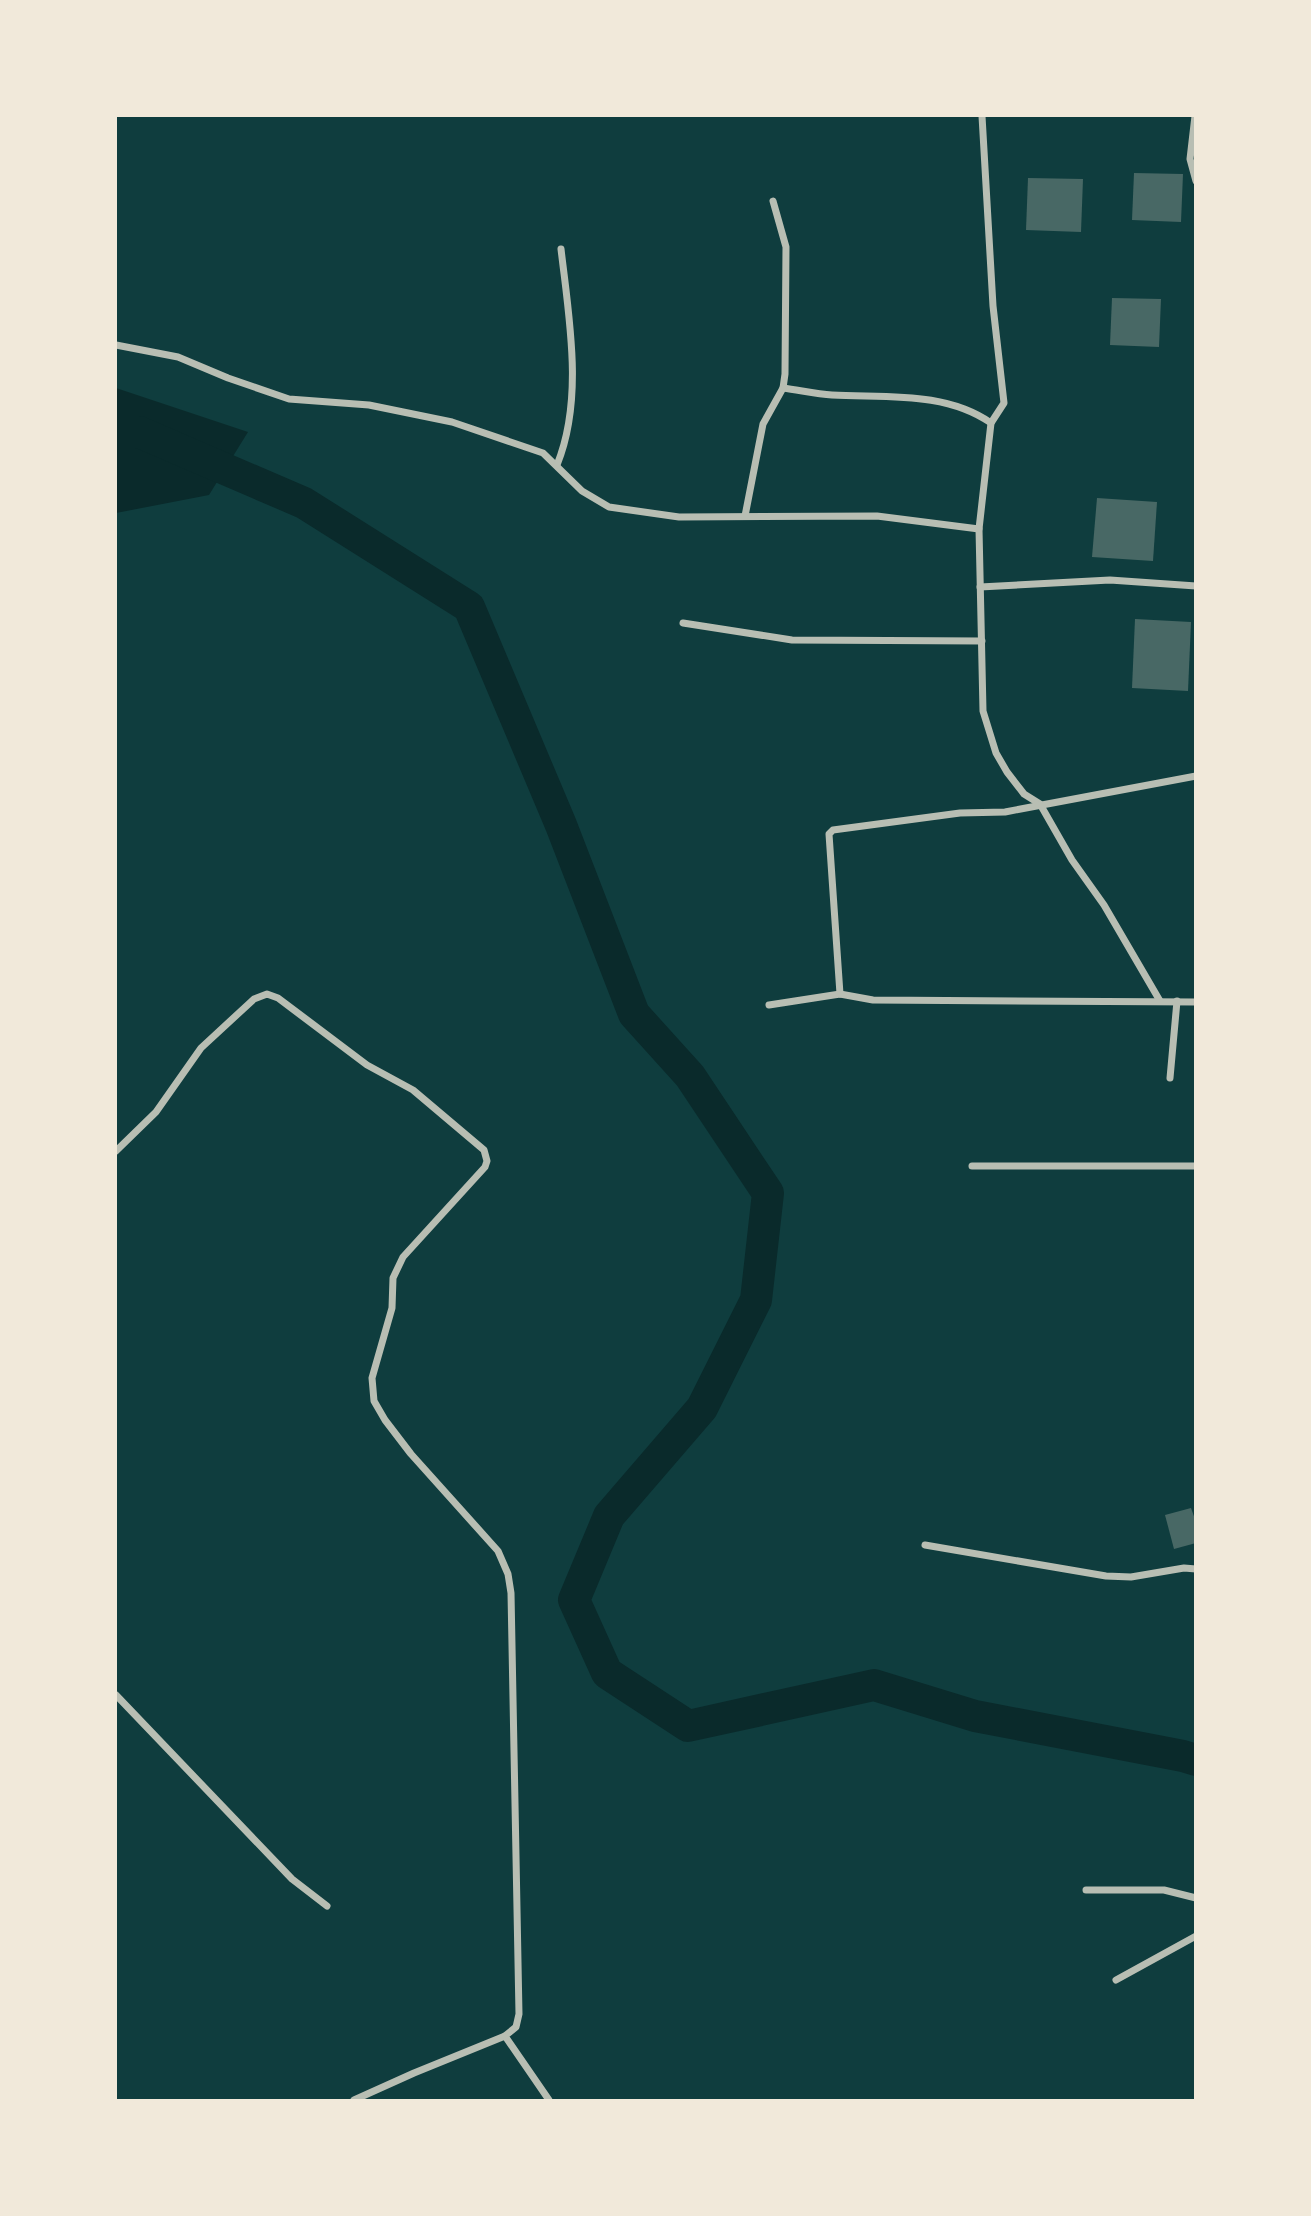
<svg xmlns="http://www.w3.org/2000/svg" width="1311" height="2216" viewBox="0 0 1311 2216" font-family="'Space Grotesk',sans-serif">
<style>
.water{fill:#0a2a2b}
.lines{fill:none;stroke-linecap:round;stroke-linejoin:round}
.river{stroke:#0a2a2b;stroke-width:32}
.building{fill:#486865}
.minor{stroke:#b8beb3;stroke-width:7}
</style>
<rect width="100%" height="100%" fill="#0f3d3e"/>
<polygon class="water" points="116,388 248,432 209,495 116,513"/>
<g class="lines">
<polyline class="river" points="116,432 139,432 304,503 469,607 561,825 634,1014 690,1076 768,1193 756,1300 702,1408 609,1516 574,1600 607,1673 688,1726 874,1685 975,1716 1183,1756 1196,1760"/>
</g>
<g class="building">
<polygon points="1134,173 1183,174 1181,222 1132,220"/>
<polygon points="1028,178 1083,179 1081,232 1026,230"/>
<polygon points="1112,298 1161,299 1159,347 1110,345"/>
<polygon points="1097,498 1157,502 1153,561 1092,557"/>
<polygon points="1135,619 1191,622 1188,691 1132,688"/>
<polygon points="1191,1508 1196,1522 1196,1543 1174,1549 1165,1515"/>
</g>
<g class="lines">
<g class="minor">
<polyline points="982,116 993,306 1004,403 991,423 979,529 983,711 996,753 1007,772 1024,794 1040,804 1072,860 1104,905 1160,1001"/>
<polyline points="1195,116 1190,159 1196,181"/>
<polyline points="116,345 178,357 228,378 289,399 369,405 452,422 543,453 582,491 609,507 679,517 877,516 979,529"/>
<path d="M783,388C799,390 816,394 832,395C886,398 945,391 991,423"/>
<path d="M557,465C584,399 569,318 561,249"/>
<polyline points="745,516 763,424 783,388 785,374 786,247 773,201"/>
<polyline points="980,587 1110,580 1196,586"/>
<polyline points="683,623 792,640 982,641"/>
<polyline points="840,994 829,834 833,830 960,813 1005,812 1196,776"/>
<polyline points="769,1005 840,994 873,1000 1196,1002"/>
<polyline points="1170,1078 1177,1001"/>
<polyline points="116,1151 156,1112 201,1048 254,999 267,994 278,998 367,1065 413,1090 484,1150 487,1161 485,1167 403,1257 393,1278 392,1308 372,1378 374,1401 385,1420 411,1454 498,1551 508,1574 511,1593 519,2014 516,2027 505,2036 549,2100"/>
<polyline points="972,1166 1196,1166"/>
<polyline points="925,1545 1106,1576 1131,1577 1184,1568 1196,1569"/>
<polyline points="116,1695 292,1879 327,1906"/>
<polyline points="1086,1890 1164,1890 1196,1898"/>
<polyline points="1116,1980 1196,1936"/>
<polyline points="354,2100 414,2073 505,2036"/>
</g>
</g>
<rect width="1311" height="2216" fill="none" stroke="#f1e9da" stroke-width="234"/>
</svg>
